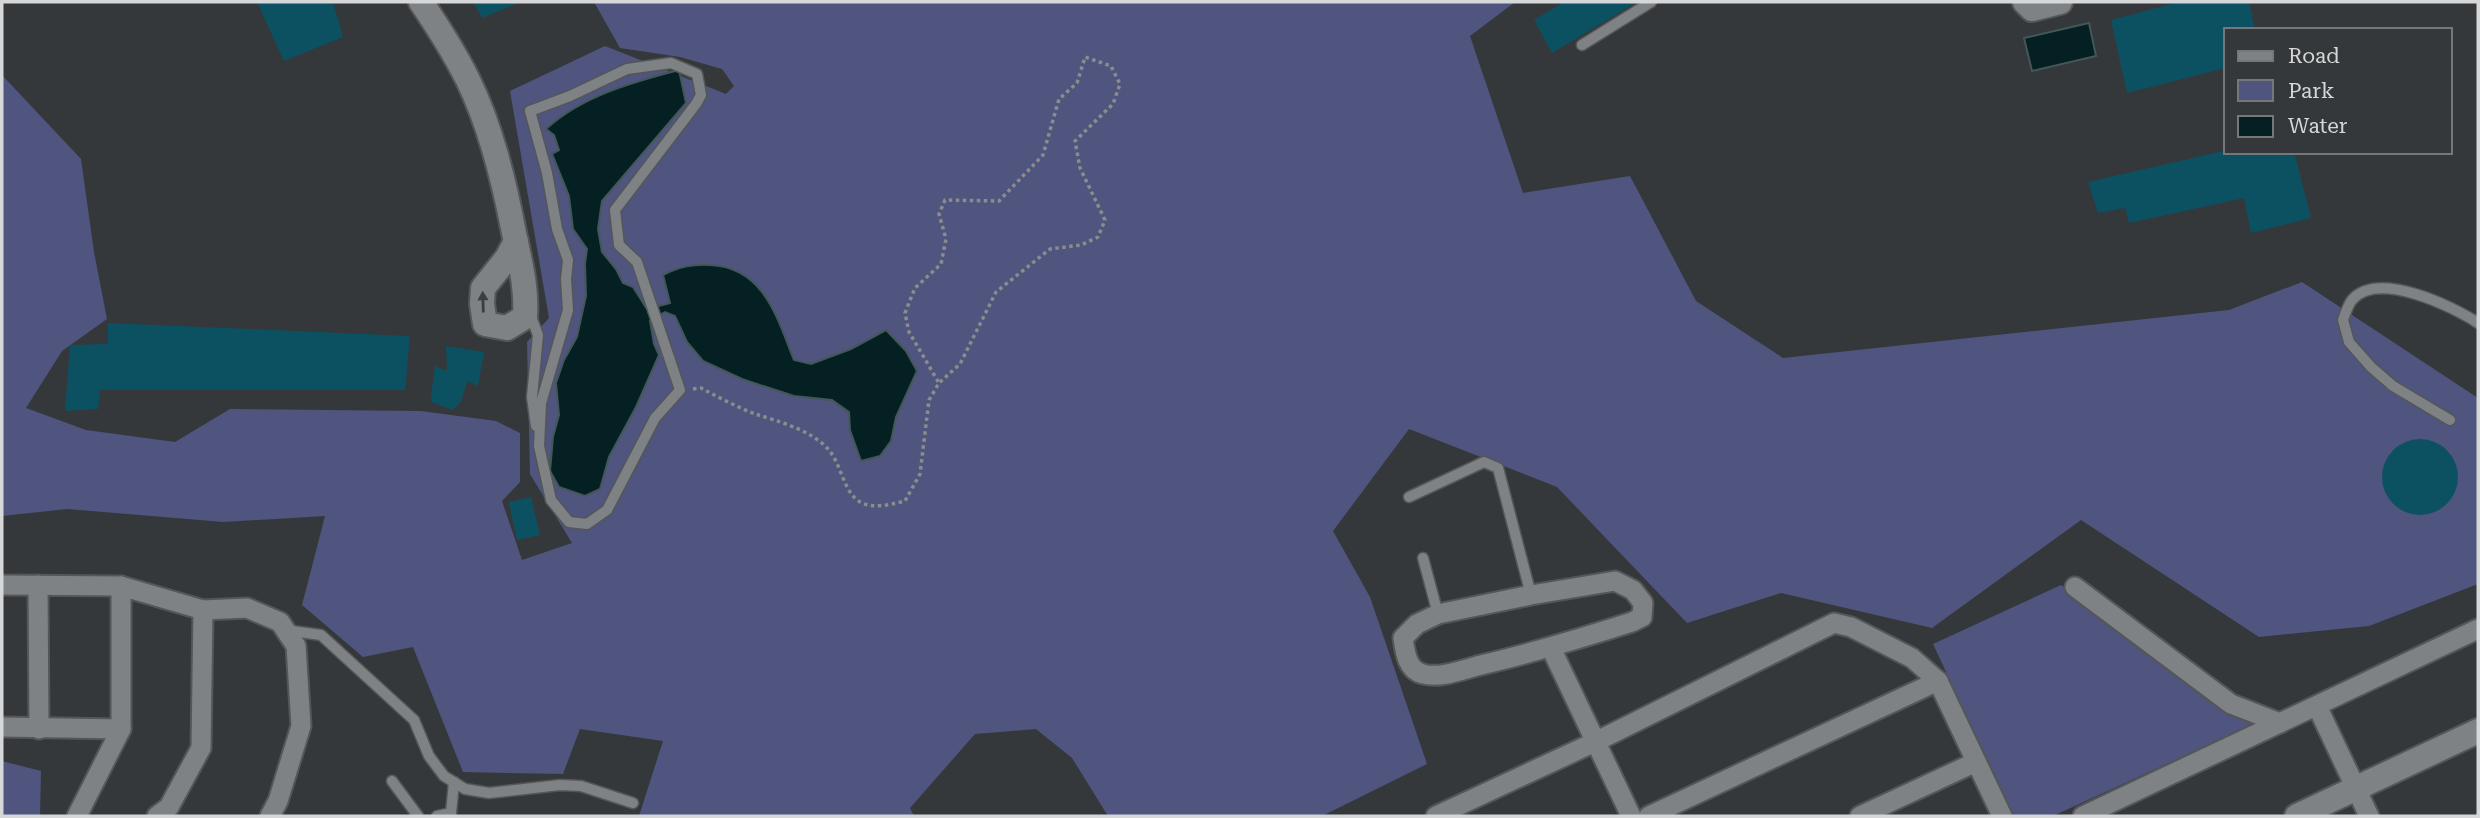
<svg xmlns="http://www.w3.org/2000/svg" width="2480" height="818" viewBox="0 0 2480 818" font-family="'Roboto Serif',serif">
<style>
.green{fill:#4f557f}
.water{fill:#042022;stroke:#435759;stroke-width:2}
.building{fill:#0c5162}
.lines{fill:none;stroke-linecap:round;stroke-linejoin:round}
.service-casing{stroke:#545658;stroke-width:13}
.minor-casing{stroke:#545658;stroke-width:23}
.tertiary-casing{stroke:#545658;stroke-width:28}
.path{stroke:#8a8c8d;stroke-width:3.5;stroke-dasharray:3.5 3.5;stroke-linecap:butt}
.service{stroke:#7f8284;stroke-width:10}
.minor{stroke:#7f8284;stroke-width:19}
.tertiary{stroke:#7f8284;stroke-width:24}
.oneway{fill:#3c3f41}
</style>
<rect width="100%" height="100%" fill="#35383a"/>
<g class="green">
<polygon points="594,2 1515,2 1470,36 1523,193 1630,176 1696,301 1783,358 2229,310 2302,282 2478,398 2478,584 2369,626 2259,637 2081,520 1932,628 1781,593 1687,623 1557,487 1409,429 1333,531 1370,597 1427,764 1322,816 1108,816 1072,758 1036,729 975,734 910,808 914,816 639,816 663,741 580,729 563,774 463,772 413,647 363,657 302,605 325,516 223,522 67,509 2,516 2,75 81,159 94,252 107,319 62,351 26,408 86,430 175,442 230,409 421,411 496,421 520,433 520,482 502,501 522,560 572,543 530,474 527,342 549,318 510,91 605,46 726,94 734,86 722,69 680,57 620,48"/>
<polygon points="2061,585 2234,712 2258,722 2053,816 2013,816 1933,644"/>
<polygon points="2,761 41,771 40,816 2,816"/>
</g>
<g class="water">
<polygon points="2089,23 2096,56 2032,71 2024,38"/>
<path d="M679,70L686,103L602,201L598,229L602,252L616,269L623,283L633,287L647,309L670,303L663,275C679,267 692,264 710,265C764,267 777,318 794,360L811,364L851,349L886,330L906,351L917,371L896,417L891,441L880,456L861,461L850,430L849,412L832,400L794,396L742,379L703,361L687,342L675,316L665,312L650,321L654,344L659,355L636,407L609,457L600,489L585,496L559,487L550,471L553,437L559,415L556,383L564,360L577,337L586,296L585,264L587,249L573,229L569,196L552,154L559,150L554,135L546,129C582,96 633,82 679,70Z"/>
</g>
<g class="building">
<polygon points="257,2 333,2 343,37 284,61"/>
<polygon points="473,2 521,2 482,18"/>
<polygon points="1564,2 1637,2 1552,53 1534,20"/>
<polygon points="2179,2 2249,2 2255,30 2226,30 2226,68 2127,93 2111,20"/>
<polygon points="2219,152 2294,152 2311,218 2251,233 2244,198 2129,223 2125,208 2098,213 2088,182"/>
<polygon points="108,323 410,336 405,390 100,390 98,409 65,411 70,345 108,344"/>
<polygon points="446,346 484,352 478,386 467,381 461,402 452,410 432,402 431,396 435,366 447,371"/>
<circle cx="2420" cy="477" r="38"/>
<polygon points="531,497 540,535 517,540 509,502"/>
</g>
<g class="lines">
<g class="service-casing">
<g id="service">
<polyline points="1582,45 1651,2"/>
<polygon points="671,63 697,74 701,95 696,104 615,210 619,245 637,262 680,390 655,418 607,510 587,524 569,522 551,500 539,446 541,403 568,310 566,279 568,260 557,229 547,173 530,111 570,96 627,69"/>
<polyline points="530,314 538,335 532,397 536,426"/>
<path d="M2450,420L2393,386L2371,367L2349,342L2343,320C2345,314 2348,305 2352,300C2378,270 2452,306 2478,323"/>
<polyline points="1409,497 1484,462 1498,468 1531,595"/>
<polyline points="1423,558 1438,614"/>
<polyline points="285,630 321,635 414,720 429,756 444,776 465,789 489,793 560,785 581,786 633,803"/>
<polyline points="392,781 418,816"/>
<polyline points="437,816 451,813 454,782"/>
</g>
</g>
<g class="minor-casing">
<g id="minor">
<path d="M1615,581L1633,590L1643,603L1642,617L1632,622C1582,638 1532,653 1481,665C1464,669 1440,679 1423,674C1407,670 1405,652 1403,638L1417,624L1438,614L1531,595Z"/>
<polyline points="2,585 121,586 203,610 247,608 280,622 296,646 301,726 278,801 270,816"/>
<polyline points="38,585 39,729"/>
<polyline points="2075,587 2231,704 2280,723"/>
<polyline points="1551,648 1631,816"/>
<polyline points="2317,706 2369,816"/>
<polyline points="2,727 121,729 77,816"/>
<polyline points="121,729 121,586"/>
<polyline points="157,816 169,807 201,748 203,610"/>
<polyline points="1436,816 1595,742 1834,623 1851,627 1912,658 1938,681 2002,816"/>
<polyline points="1649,816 1938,681"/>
<polyline points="1860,816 1976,762"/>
<polyline points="2083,816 2478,629"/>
</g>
</g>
<g class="tertiary-casing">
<g id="tertiary">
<path d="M421,2C438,27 454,52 468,80C491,127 504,181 514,233C520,262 527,287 525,317L507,328L485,324L482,304L483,288L507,258L516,241"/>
<polyline points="2025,2 2032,9 2060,2"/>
<polyline points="2297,816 2478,731"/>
</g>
</g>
<path class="path" d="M693,389L701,388C718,397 737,407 755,414C778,421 811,430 828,449C842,464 843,494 862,503C876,509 891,504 905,501L920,474L929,400L939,383L960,364L996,292L1050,249L1081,245L1098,237L1105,220L1080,168L1075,141L1113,104L1120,84L1111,66L1085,57L1077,83L1059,99L1043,155L999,201L945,200L939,214L946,239L941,264L915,288L905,313L909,332L939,383"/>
<use href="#service" class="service"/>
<use href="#minor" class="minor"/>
<use href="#tertiary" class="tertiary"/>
</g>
<defs><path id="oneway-solid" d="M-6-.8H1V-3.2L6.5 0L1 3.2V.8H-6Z" transform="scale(1.75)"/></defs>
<use class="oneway" href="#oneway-solid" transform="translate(483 302) rotate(-92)"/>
<rect width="2480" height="818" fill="none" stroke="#d5d7d8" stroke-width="7"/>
<rect x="2224" y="28" width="228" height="126" fill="#35383a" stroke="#757879" stroke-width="2"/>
<rect x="2238" y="51" width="35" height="10" fill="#7f8284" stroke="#757879" stroke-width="2"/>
<text x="2288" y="63" font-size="21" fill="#d5d7d8">Road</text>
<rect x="2238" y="80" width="35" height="21" fill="#4f557f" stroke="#757879" stroke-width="2"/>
<text x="2288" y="98" font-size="21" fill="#d5d7d8">Park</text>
<rect x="2238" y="116" width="35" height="21" fill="#042022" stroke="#757879" stroke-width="2"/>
<text x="2288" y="133" font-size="21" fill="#d5d7d8">Water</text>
</svg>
